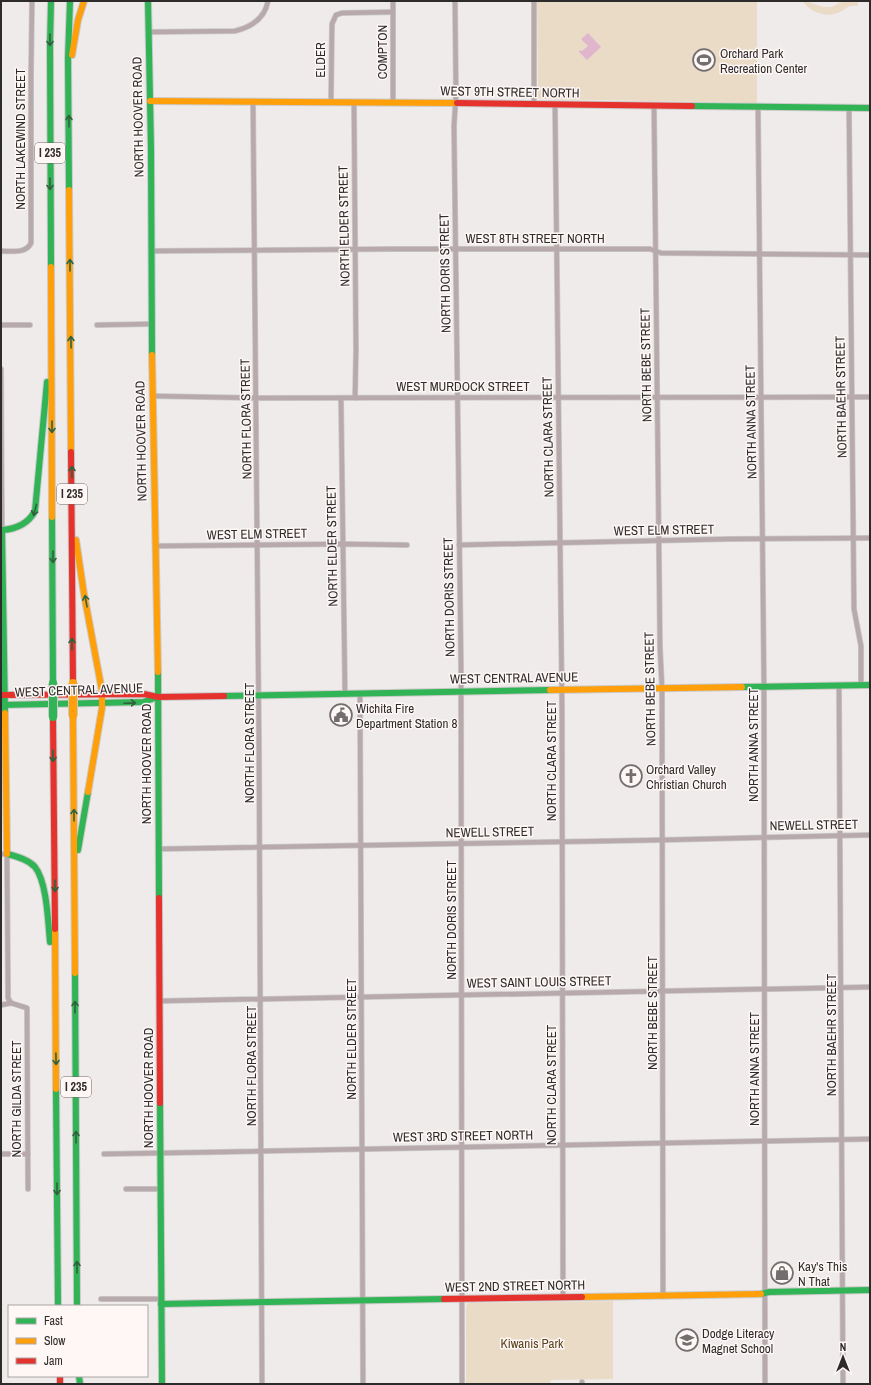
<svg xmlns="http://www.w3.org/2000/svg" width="871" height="1385" viewBox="0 0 871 1385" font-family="'Archivo Narrow',sans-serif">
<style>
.green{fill:#eadbc7}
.water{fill:#e0b6cc}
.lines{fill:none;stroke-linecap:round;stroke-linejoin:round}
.street-casing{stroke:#cbc9c9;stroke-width:6}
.fast-casing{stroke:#cbc9c9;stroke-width:8}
.slow-casing{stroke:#cbc9c9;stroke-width:8}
.jam-casing{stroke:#cbc9c9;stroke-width:8}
.street{stroke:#b8aaac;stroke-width:4.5}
.fast{stroke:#30b455;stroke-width:6}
.slow{stroke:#ff9f0a;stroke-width:6}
.jam{stroke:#e5322d;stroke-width:6}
.fast-bridge-casing{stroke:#cbc9c9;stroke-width:10;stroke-linecap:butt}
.slow-bridge-casing{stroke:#cbc9c9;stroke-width:10;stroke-linecap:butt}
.fast-bridge{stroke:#30b455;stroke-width:8}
.slow-bridge{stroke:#ff9f0a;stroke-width:8}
.oneway{stroke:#2f623c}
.labels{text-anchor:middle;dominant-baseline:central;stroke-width:3;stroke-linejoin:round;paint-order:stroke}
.shield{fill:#fef7f6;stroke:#6c6868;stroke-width:1}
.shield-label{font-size:12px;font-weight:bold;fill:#2e2b2b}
.street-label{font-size:13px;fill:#2e2b2b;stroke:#fef7f6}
.poi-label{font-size:13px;fill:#2e2b2b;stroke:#fef7f6;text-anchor:start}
.park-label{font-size:13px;fill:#5b441c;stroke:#fef7f6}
</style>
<rect width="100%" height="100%" fill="#efebeb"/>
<g class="green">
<polygon points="537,1 757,1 757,103 539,99 538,97"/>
<path d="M802,1C812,1 817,7 827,7C834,8 838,2 845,1C849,0 854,1 858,1V6C846,5 848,9 838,13C824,18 811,12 802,1Z"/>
<polygon points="613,1301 613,1379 551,1380 550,1384 466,1384 466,1309 467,1304 470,1303"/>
</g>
<polygon class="water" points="588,33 601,47 587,60 579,52 580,50 582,51 588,46 581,39"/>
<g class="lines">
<g class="street-casing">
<g id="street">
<polyline points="393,1 393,102"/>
<polyline points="455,1 456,95 454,126 461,665 462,1384"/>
<polyline points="534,1 534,104"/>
<path d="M149,32L235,31C251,27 265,18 268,1"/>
<path d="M253,101C258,529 261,956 262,1384"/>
<polyline points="331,101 332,24 336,15 342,13 393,12"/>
<polyline points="354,102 356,350 355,398"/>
<polyline points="555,104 562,707 563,1298"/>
<polyline points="654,105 660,647 662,688 663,1296"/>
<polyline points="758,107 764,687 765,1384"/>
<polyline points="849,108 854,609 861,646 861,685"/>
<path d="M1,251C12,251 26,254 31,243V76L32,1"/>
<polyline points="151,251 393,249 650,249 661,253 870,255"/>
<polyline points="1,325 30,325"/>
<polyline points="97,325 151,324"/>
<polyline points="1,369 2,530"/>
<polyline points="152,396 256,398 870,397"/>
<polyline points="341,398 345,694"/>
<polyline points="459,545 729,539 870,538"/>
<polyline points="156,546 343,544 407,545"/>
<polyline points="839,686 843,1384"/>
<polyline points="360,694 363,1384"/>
<polyline points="158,849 662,840 870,835"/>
<polyline points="1,854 7,854 8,992 8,998 11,1003"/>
<polyline points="160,1001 870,987"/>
<polyline points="1,1005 11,1003 27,1008 28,1189"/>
<polyline points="1,1154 28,1154"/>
<polyline points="104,1154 221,1152 870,1139"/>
<polyline points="126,1189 160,1189"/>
<polyline points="101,1299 161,1299"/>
<polyline points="582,1384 582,1382"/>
</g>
</g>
<g class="fast-casing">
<g id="fast">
<polyline points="51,1 50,45 51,267"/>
<polyline points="148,1 151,149 152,355"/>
<polyline points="692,106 870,108"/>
<polyline points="69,190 68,58 70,1"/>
<polyline points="52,517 53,683"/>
<polyline points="2,530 5,713"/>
<path d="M2,530C17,529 28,524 35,511L47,382"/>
<polyline points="158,672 159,898"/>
<polyline points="742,687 870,685"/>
<polyline points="224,696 550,690"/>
<polyline points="1,705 143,702 158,697"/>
<polyline points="78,850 88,792"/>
<path d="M7,854C16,856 28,859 35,867C47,882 48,922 50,942"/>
<polyline points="75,973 77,1306"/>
<polyline points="56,1089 58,1306"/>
<polyline points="160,1103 162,1384"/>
<polyline points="761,1294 769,1292 870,1290"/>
<polyline points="161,1304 444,1299"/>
<polyline points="79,1376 80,1384"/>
</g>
</g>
<g class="slow-casing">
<g id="slow">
<polyline points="72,55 78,20 84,1"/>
<polyline points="150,101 457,103"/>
<polyline points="69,190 71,452"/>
<polyline points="51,267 52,517"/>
<polyline points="152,355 158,672"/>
<polyline points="76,540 84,594 102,691 102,708 88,792"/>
<polyline points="550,690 742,687"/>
<polyline points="5,713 7,854"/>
<polyline points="73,716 75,973"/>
<polyline points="55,929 56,1089"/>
<polyline points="582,1297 761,1294"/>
</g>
</g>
<g class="jam-casing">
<g id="jam">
<polyline points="457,103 692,106"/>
<polyline points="71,452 73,683"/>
<polyline points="1,695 144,694 158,697 224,696"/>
<polyline points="53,717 55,929"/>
<polyline points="159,898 160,1103"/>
<polyline points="444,1299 582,1297"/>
<polyline points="60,1376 60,1384"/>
</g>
</g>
<use href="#street" class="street"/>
<use href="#fast" class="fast"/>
<use href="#slow" class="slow"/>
<use href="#jam" class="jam"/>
<g class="fast-bridge-casing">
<polyline id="fast-bridge" points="53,683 53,717"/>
</g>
<g class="slow-bridge-casing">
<polyline id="slow-bridge" points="73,683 73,716"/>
</g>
<use href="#fast-bridge" class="fast-bridge"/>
<use href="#slow-bridge" class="slow-bridge"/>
</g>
<defs><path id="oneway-shaft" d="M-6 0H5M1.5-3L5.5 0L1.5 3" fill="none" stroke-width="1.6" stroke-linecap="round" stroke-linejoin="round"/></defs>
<g class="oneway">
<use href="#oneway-shaft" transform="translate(50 40) rotate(90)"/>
<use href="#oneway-shaft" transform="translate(69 121) rotate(-90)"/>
<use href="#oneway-shaft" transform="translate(50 184) rotate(90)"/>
<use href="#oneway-shaft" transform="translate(70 265) rotate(-90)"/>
<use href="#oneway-shaft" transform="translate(71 342) rotate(-91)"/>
<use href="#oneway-shaft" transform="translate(52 427) rotate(90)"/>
<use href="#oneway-shaft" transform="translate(72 472) rotate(-90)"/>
<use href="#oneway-shaft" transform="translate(35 510) rotate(105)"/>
<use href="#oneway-shaft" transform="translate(53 557) rotate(90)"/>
<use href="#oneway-shaft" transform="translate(86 601) rotate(-100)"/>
<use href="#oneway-shaft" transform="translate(72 644) rotate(-90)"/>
<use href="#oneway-shaft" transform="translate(130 703) rotate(-2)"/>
<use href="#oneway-shaft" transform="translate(53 756) rotate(89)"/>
<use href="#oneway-shaft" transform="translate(74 815) rotate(-90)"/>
<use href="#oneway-shaft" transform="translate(55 886) rotate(90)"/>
<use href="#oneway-shaft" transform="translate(75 1007) rotate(-90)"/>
<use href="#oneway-shaft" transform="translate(56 1059) rotate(89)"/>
<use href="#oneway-shaft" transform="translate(76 1137) rotate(-90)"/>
<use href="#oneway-shaft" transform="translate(57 1189) rotate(90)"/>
<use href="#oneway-shaft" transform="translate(77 1267) rotate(-90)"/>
</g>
<defs>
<g id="stadium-ring" transform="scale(1.15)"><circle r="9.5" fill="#fef7f6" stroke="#726e6e" stroke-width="1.5"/><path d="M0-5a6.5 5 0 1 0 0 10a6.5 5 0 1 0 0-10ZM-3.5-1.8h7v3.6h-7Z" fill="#726e6e"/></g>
<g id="civic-ring" transform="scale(1.15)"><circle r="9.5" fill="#fef7f6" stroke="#726e6e" stroke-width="1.5"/><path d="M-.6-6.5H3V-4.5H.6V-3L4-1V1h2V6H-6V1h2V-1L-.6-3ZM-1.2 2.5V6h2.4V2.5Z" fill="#726e6e"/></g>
<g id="church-ring" transform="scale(1.15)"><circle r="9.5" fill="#fef7f6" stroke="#726e6e" stroke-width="1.5"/><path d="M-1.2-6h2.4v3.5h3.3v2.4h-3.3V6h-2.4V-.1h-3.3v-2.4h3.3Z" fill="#726e6e"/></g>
<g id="shop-ring" transform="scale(1.15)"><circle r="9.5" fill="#fef7f6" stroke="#726e6e" stroke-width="1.5"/><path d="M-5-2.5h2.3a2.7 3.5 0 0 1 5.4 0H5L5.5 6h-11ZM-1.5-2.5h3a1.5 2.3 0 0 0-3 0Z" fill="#726e6e"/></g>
<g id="school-ring" transform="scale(1.15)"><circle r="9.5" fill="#fef7f6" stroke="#726e6e" stroke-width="1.5"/><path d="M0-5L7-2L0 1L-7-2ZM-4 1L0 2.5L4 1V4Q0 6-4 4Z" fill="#726e6e"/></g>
</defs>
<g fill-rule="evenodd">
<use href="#stadium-ring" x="704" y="60"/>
<use href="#civic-ring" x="341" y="715"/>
<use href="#church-ring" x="631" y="776"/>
<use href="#shop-ring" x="782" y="1273"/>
<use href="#school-ring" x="687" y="1340"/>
</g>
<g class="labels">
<g class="shield">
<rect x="35" y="143" width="30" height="20" rx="3"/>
<rect x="57" y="484" width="30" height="20" rx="3"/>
<rect x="61" y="1077" width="30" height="20" rx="3"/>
</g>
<g class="shield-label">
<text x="50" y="153">I 235</text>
<text x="72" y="494">I 235</text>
<text x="76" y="1087">I 235</text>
</g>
<g class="street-label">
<text transform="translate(382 52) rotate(-90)">COMPTON</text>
<text transform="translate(320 60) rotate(-90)">ELDER</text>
<text transform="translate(510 92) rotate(1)">WEST 9TH STREET NORTH</text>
<text transform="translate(138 117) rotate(-91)">NORTH HOOVER ROAD</text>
<text transform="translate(20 139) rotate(-90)">NORTH LAKEWIND STREET</text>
<text transform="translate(344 226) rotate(-91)">NORTH ELDER STREET</text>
<text x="535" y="238">WEST 8TH STREET NORTH</text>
<text transform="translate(445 273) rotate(-91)">NORTH DORIS STREET</text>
<text transform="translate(646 365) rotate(-91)">NORTH BEBE STREET</text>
<text x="463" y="386">WEST MURDOCK STREET</text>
<text transform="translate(841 397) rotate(-91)">NORTH BAEHR STREET</text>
<text transform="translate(246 419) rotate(-91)">NORTH FLORA STREET</text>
<text transform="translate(751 422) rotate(-91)">NORTH ANNA STREET</text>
<text transform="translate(548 437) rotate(-91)">NORTH CLARA STREET</text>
<text transform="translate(141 441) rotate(-91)">NORTH HOOVER ROAD</text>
<text transform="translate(664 530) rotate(-1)">WEST ELM STREET</text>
<text transform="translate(257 534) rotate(-1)">WEST ELM STREET</text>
<text transform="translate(332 546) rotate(-91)">NORTH ELDER STREET</text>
<text transform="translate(449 597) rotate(-91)">NORTH DORIS STREET</text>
<text transform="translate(514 678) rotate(-1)">WEST CENTRAL AVENUE</text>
<text transform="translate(650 689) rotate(-91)">NORTH BEBE STREET</text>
<text transform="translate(79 690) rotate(-2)">WEST CENTRAL AVENUE</text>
<text transform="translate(249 743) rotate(-90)">NORTH FLORA STREET</text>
<text transform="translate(753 745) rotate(-90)">NORTH ANNA STREET</text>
<text transform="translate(551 761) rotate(-90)">NORTH CLARA STREET</text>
<text transform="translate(146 764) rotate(-90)">NORTH HOOVER ROAD</text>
<text transform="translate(814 825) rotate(-1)">NEWELL STREET</text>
<text transform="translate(490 832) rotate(-1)">NEWELL STREET</text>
<text transform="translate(451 920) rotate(-90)">NORTH DORIS STREET</text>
<text transform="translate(539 982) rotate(-1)">WEST SAINT LOUIS STREET</text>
<text transform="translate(652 1013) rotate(-90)">NORTH BEBE STREET</text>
<text transform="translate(831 1035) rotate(-90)">NORTH BAEHR STREET</text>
<text transform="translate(351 1039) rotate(-90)">NORTH ELDER STREET</text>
<text transform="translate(251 1066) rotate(-90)">NORTH FLORA STREET</text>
<text transform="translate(754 1069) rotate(-90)">NORTH ANNA STREET</text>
<text transform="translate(551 1085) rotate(-90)">NORTH CLARA STREET</text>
<text transform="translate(148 1088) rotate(-90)">NORTH HOOVER ROAD</text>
<text transform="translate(16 1099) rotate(-90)">NORTH GILDA STREET</text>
<text transform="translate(463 1136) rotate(-1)">WEST 3RD STREET NORTH</text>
<text transform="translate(515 1286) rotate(-1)">WEST 2ND STREET NORTH</text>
</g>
<g class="poi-label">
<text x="720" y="53">Orchard Park<tspan x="720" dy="15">Recreation Center</tspan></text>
<text x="356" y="708">Wichita Fire<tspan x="356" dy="15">Department Station 8</tspan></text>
<text x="646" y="769">Orchard Valley<tspan x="646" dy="15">Christian Church</tspan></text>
<text x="798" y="1266">Kay's This<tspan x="798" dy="15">N That</tspan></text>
<text x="702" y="1333">Dodge Literacy<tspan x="702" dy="15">Magnet School</tspan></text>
</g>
<g class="park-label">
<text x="532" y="1343">Kiwanis Park</text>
</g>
</g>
<rect width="871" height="1385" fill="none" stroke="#2e2b2b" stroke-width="4"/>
<rect x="8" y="1305" width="140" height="72" fill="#fef7f6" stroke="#aba5a5"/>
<rect x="16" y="1318" width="20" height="6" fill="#30b455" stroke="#aba5a5"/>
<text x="44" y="1325" font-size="12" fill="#2e2b2b">Fast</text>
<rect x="16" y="1338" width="20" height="6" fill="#ff9f0a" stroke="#aba5a5"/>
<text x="44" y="1345" font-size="12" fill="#2e2b2b">Slow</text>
<rect x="16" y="1358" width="20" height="6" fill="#e5322d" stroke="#aba5a5"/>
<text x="44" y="1365" font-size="12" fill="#2e2b2b">Jam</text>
<g transform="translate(843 1357)" stroke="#fef7f6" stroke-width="3" paint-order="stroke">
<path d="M0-3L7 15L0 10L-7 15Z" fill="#2e2b2b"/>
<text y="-6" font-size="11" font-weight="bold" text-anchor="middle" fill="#2e2b2b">N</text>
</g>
</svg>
